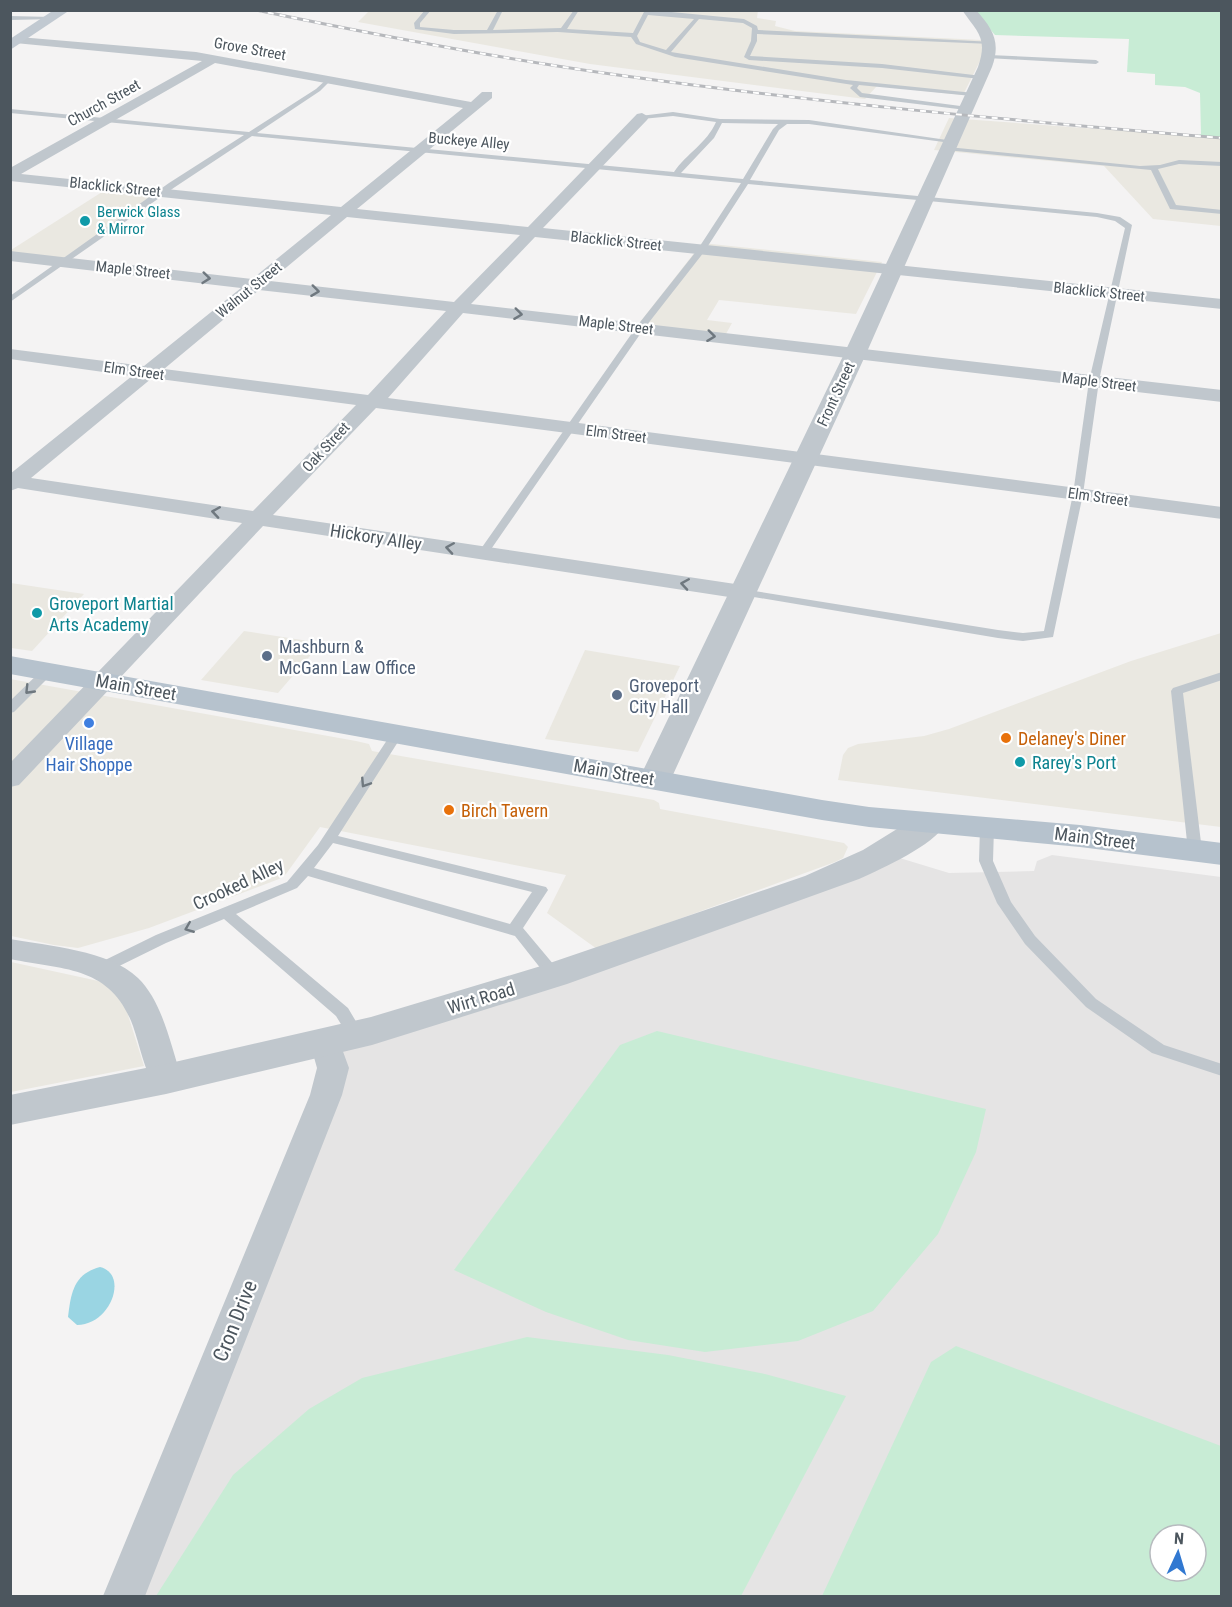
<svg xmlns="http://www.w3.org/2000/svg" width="1232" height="1607" viewBox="0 0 1232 1607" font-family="'Roboto Condensed',sans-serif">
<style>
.commercial{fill:#eae8e1}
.education{fill:#e5e4e4;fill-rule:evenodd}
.green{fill:#c8ecd5;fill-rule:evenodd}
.water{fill:#9ad5e3}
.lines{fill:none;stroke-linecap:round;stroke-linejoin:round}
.service{fill:#c0c7cd;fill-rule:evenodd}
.minor{fill:#c0c7cd;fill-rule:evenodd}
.tertiary{fill:#c0c7cd;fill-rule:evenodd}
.secondary{fill:#c1c9d1;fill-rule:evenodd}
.primary{fill:#b6c2cd;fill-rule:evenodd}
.rail-casing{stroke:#b6b8bc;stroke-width:3}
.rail{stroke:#fff;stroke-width:2;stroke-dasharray:6;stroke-linecap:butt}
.oneway{stroke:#6f787f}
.culture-dot{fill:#0f9aa8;stroke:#fff;stroke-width:2}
.service-dot{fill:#5c6f8a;stroke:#fff;stroke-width:2}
.shop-dot{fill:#3f7fe0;stroke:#fff;stroke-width:2}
.food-dot{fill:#e8710a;stroke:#fff;stroke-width:2}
.labels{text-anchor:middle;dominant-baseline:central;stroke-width:4.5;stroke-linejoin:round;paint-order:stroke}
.far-street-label{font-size:15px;fill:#4c565e;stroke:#fff}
.far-culture-label{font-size:15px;fill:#0d838f;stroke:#fff;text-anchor:start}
.street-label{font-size:18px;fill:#4c565e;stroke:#fff}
.culture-label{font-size:18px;fill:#0d838f;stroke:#fff;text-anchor:start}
.service-label{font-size:18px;fill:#4e5e75;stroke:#fff;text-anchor:start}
.food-label{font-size:18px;fill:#c56008;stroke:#fff;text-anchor:start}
.shop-label{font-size:18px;fill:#366cbe;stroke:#fff}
.near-street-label{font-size:21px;fill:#4c565e;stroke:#fff}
</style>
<rect width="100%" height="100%" fill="#f4f3f3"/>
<g class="commercial">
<polygon points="370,10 758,10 757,18 776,21 775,26 795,31 982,40 983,55 963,95 877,86 865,99 590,64 358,22"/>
<polygon points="949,118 1221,138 1221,226 1153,219 1104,166 934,150"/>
<polygon points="102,192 153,197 61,260 11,254 11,250"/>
<polygon points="702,243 882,262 856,314 719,300 707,320 732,323 722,341 633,331"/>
<polygon points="11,583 84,594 32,651 11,648"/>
<polygon points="244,631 321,643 278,693 201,680"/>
<polygon points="1221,633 1221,827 838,780 843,755 848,748 858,744 924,736 949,729 1131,661"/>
<polygon points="585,650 680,666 638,752 545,739"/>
<polygon points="10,679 356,741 369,744 372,751 654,800 659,803 660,809 844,843 848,847 843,858 835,862 597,949 547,913 566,875 320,827 286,874 279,879 149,928 78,948 54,945 11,936"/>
<polygon points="11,962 103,982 123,999 144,1066 11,1092"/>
</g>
<path class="education" d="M881,855L903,859L949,873L1034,871L1037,861L1052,855L1221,877V1596H124L326,1095V1043ZM1160,1535H1196V1571H1160Z"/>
<g class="green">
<polygon points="974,11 1221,11 1221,138 1196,136 1201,134 1200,93 1185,87 1155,85 1155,74 1127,72 1129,39 995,35"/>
<polygon points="657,1031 986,1109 976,1152 938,1234 873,1311 798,1341 705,1352 628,1340 546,1312 454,1270 620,1045"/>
<polygon points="527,1337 668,1355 765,1374 846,1396 741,1596 156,1596 233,1475 309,1409 362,1378"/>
<path d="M956,1346L1221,1446V1596H822L931,1362ZM1160,1535H1196V1571H1160Z"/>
</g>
<path class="water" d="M100,1267C129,1274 111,1325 77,1325L68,1317C71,1292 74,1274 100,1267Z"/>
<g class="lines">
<g class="service">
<path d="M425,10H431L420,23V27L454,30H487L498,10H503L493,30L561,28L574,10H579L567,29L633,33L645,10H651L744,19L757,26L758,30L994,42L991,44L757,34V41L750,56L882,64L982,76L980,79L882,68L749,60L744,57L751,41L752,28L743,23L699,19L671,52L846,80L974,93L972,96L859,85L857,88L862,93L968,107L966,110L860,97L850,88L853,85L675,57L636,44L631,37L558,32L454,34L415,29L414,23ZM648,15L694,19L666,50L640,42L637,36Z"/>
<polygon points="10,16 52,17 55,19 10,20"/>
<polygon points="989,55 1096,60 1099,62 1096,64 987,58"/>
<path d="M328,78L331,80L320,91L257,133L674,172C686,154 707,143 716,122L673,116L642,119L640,116L673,112L720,119L809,120L954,141L951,143L809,124H787L779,130L750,180L1097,213L1120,217L1132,225L1099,381L1083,494L1053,637L1023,641L998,638L742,595L736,592L742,589L998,630L1023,633L1044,631L1073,494L1089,381L1125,228L1115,221L1097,217L748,184L704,252L643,330L487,555L483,556L478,553L637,326L698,249L741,183L252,136L175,187L10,302V296L169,183L244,135L10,113V109L249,132L316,89ZM722,123L778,124L773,129L743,179L681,173L714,138Z"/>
<polygon points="948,147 1140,166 1160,165 1179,160 1222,162 1222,166 1179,164 1158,169 1176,205 1222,210 1222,214 1170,209 1151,170 946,150"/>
<polygon points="47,668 53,672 51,675 14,712 10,713 10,701 43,669"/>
<polygon points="1222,672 1222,680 1183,693 1202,851 1195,855 1188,851 1171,691 1173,688"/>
<path d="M397,730L403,734L338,836L546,887L548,890L523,928L559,971L562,975L559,979H549L515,936L308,876L297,888L236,914L348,1008L364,1035L362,1039H350L336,1016L224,919L166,943L105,973H95L92,969L95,965L156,935L287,882L318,845L391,734ZM333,843L532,892L510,924L314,868Z"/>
<polygon points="987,824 994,828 993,861 1011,902 1035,936 1096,999 1164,1045 1222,1064 1222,1076 1152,1053 1086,1007 1025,944 997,903 979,861 980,828"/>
</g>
<g class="minor">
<path d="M19,37L196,52L471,102L482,92H492V98L357,209L528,227L637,114L642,113L649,117L647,120L543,228L1222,299V309L535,237L471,304L1222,390V402L463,313L388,398L1222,507V519L376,408L273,515L742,585L750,587L753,592L750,597L742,599L263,526L19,785L10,787V763L242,523L18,488L10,491V474L132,376L10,359V349L144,366L241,288L10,261V251L252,279L331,215L10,181V168L202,61L15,43V39ZM215,63L463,108L341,207L21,174ZM347,217L520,235L454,302L270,281ZM259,290L446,311L368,395L164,369ZM152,378L356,405L253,511L31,478Z"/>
<path d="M10,939C48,946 109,950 138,978C163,1002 171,1047 182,1079L177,1088L166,1091L155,1088C144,1069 140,1046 133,1026C111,966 65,970 10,959Z"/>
<polygon points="326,1031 337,1035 349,1068 342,1095 145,1596 103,1596 310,1095 317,1068 310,1043 315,1035"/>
</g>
<g class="tertiary">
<path d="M962,10H976C993,29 1001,42 992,67L866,354L671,779L666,786L655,789L644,786L639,779L844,354L978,67C988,38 978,33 962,10Z"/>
<path d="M930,813L942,816L947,823C931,847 885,867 859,879L567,984L372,1045L166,1094L10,1125V1095L166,1064L371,1017L541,966L805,876L863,850L918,816Z"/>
</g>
<polygon class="secondary" points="54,10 70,10 10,50 10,39"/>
<polygon class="primary" points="10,656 822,800 869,807 1080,825 1222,843 1222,865 1080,847 869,827 822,820 10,674"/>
<g class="rail-casing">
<path id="rail" d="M256,10C376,35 496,58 618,75C818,103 1020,121 1222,138"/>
</g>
<use href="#rail" class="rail"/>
</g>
<defs><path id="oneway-chevron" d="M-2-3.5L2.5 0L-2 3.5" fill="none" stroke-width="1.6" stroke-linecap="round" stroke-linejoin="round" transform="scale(1.5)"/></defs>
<g class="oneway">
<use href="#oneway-chevron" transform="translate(206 278) rotate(6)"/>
<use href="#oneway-chevron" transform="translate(315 291) rotate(7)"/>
<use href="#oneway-chevron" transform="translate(518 314) rotate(7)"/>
<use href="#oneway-chevron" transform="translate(711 336) rotate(7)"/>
<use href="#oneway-chevron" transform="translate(216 512) rotate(-171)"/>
<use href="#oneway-chevron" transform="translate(450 548) rotate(-171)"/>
<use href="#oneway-chevron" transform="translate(685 584) rotate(-171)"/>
<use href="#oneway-chevron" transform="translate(29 690) rotate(134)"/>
<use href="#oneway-chevron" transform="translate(365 783) rotate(123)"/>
<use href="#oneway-chevron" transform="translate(189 928) rotate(158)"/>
</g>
<g class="culture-dot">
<circle cx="85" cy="221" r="6"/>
<circle cx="37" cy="613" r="6"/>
<circle cx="1020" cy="762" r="6"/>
</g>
<g class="service-dot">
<circle cx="267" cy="656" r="6"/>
<circle cx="617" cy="695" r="6"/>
</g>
<circle class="shop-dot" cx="89" cy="723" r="6"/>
<g class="food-dot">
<circle cx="1006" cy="738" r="6"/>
<circle cx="449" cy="810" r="6"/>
</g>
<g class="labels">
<g class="far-street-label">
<text transform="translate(250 49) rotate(10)">Grove Street</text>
<text transform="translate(104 103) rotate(-29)">Church Street</text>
<text transform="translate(469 141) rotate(5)">Buckeye Alley</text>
<text transform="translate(115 187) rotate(6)">Blacklick Street</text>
<text transform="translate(616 241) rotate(6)">Blacklick Street</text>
<text transform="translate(133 270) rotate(6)">Maple Street</text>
<text transform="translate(249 290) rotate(-39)">Walnut Street</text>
<text transform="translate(1099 292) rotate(6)">Blacklick Street</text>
<text transform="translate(616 325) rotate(7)">Maple Street</text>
<text transform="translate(134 371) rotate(8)">Elm Street</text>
<text transform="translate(1099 382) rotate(7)">Maple Street</text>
<text transform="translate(836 394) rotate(-65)">Front Street</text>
<text transform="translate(616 434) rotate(7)">Elm Street</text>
<text transform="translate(326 447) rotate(-47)">Oak Street</text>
<text transform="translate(1098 497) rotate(8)">Elm Street</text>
</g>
<g class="far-culture-label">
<text x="97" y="212">Berwick Glass<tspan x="97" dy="17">&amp; Mirror</tspan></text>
</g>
<g class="street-label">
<text transform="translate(376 537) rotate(9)">Hickory Alley</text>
<text transform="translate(136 687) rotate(10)">Main Street</text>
<text transform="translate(614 772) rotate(10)">Main Street</text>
<text transform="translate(1095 838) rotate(7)">Main Street</text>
<text transform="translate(238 884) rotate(-25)">Crooked Alley</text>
<text transform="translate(481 998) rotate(-17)">Wirt Road</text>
</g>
<g class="culture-label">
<text x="49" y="603">Groveport Martial<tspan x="49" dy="21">Arts Academy</tspan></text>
<text x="1032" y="762">Rarey's Port</text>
</g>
<g class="service-label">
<text x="279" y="646">Mashburn &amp;<tspan x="279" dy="21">McGann Law Office</tspan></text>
<text x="629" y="685">Groveport<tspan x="629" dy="21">City Hall</tspan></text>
</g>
<g class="food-label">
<text x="1018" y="738">Delaney's Diner</text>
<text x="461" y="810">Birch Tavern</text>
</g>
<g class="shop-label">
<text x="89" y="743">Village<tspan x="89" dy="21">Hair Shoppe</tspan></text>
</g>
<g class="near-street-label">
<text transform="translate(235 1321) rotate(-68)">Cron Drive</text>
</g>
</g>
<rect width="1232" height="1607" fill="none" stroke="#4c565e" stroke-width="24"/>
<g transform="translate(1178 1553) rotate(4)"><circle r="28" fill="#ffffff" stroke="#b7bbbf" stroke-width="1.5"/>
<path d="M0-4.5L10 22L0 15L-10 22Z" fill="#3178d1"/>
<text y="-9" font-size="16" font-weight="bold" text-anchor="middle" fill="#4c565e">N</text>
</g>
</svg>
